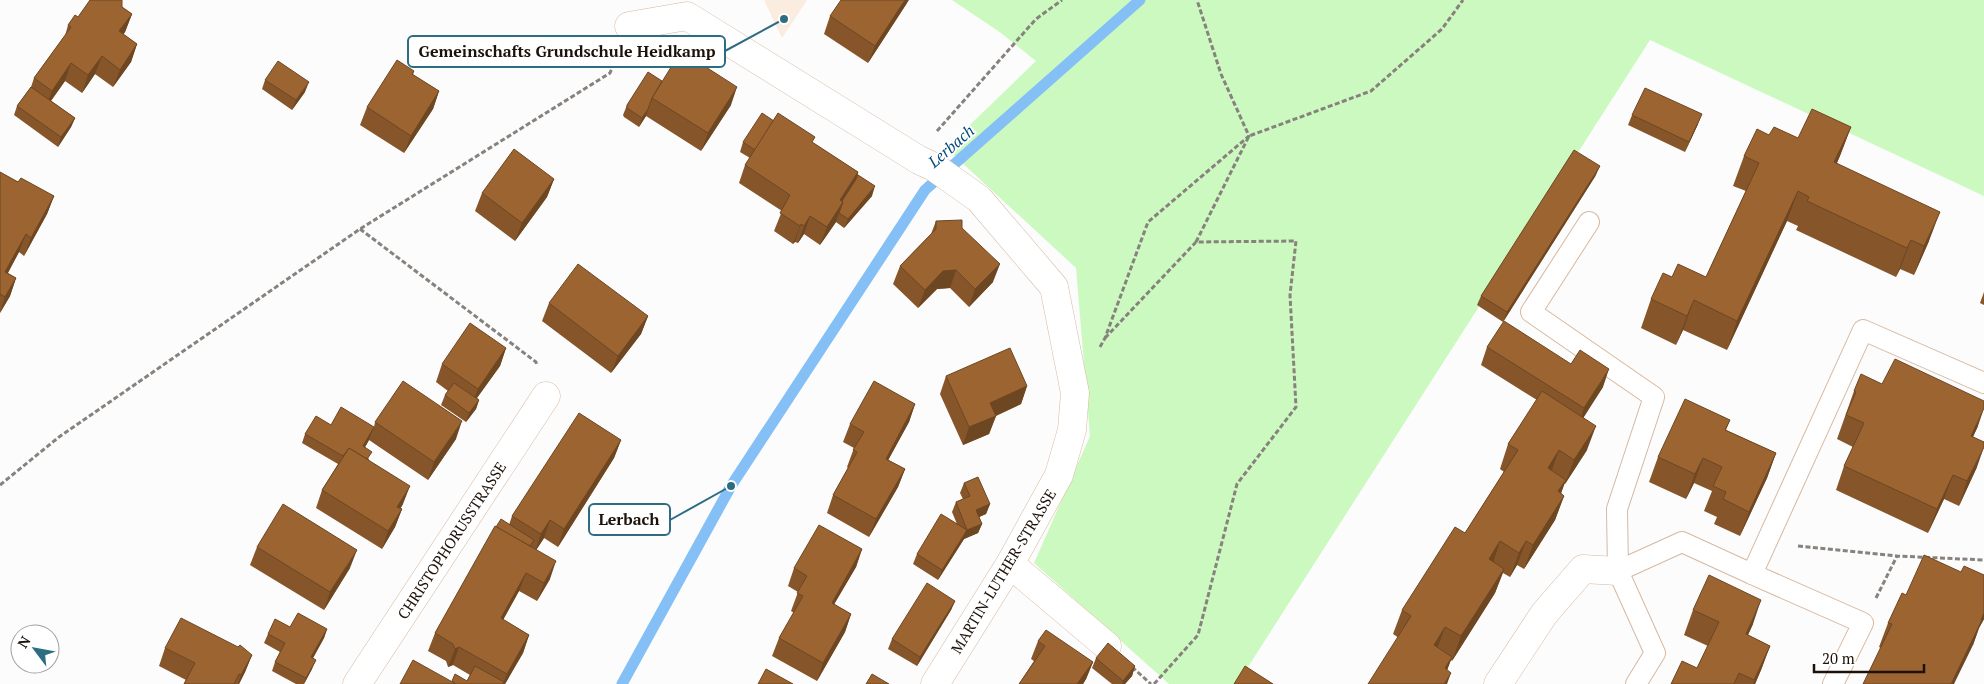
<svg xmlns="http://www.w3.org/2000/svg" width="1984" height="684" viewBox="0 0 1984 684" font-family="'PT Serif',serif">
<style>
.built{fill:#fbece0}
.green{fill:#ccf9bf}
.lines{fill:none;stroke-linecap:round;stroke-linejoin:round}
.stream{stroke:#84bff5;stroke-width:11}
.service-casing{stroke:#d7b8a0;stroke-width:22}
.minor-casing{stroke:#d7b8a0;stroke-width:29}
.path{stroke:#87827d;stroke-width:3;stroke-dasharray:5 2.5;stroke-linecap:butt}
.service{stroke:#fff;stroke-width:20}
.minor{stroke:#fff;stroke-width:28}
.wall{fill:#86562a}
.shaded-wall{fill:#6d4622}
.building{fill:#9c6431;stroke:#6d4622}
.labels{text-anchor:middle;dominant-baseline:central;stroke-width:4;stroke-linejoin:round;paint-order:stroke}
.street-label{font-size:15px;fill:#1d1209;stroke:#fff}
.water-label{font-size:16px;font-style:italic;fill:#044b7c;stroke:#fff}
.leader{fill:none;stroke:#2d6d81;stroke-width:2}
.callout-dot{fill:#2d6d81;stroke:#fff;stroke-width:2}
.callout{fill:#fff;stroke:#2d6d81;stroke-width:2}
.callout-label{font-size:16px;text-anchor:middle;font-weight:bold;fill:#1d1209}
</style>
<rect width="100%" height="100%" fill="#fcfcfc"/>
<polygon class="built" points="764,0 807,0 782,38"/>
<polygon class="green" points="952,0 1984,0 1984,196 1650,40 1237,684 1169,684 1034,563 1090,436 1076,268 946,148 1036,61 1001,33"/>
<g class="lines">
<polyline class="stream" points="622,684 731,486 925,190 1140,0"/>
<g class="service-casing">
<g id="service">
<polyline points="1589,222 1531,312 1654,397 1617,509 1618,571 1655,653 1636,684"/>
<polyline points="1618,571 1682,542 1752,574 1863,330 1984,383"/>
<polyline points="1752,574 1863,623 1833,684"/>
</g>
</g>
<g class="minor-casing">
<g id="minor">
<polyline points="629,26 687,16 919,160 934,167 979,199 1054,287 1075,393 1072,430 1059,475 1010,564 935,684"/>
<polyline points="1010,564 1107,646"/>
<path id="s1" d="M357,684L546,396"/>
<polyline points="1498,684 1544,614 1583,569 1618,571"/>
</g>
</g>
<g class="path">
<polyline points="937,131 1036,19 1062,0"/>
<polyline points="360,229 536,362 537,366"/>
<polyline points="1196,242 1249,136 1371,91 1442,29 1463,0"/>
<polyline points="1105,338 1196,242 1296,241 1290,295 1296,407 1237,484 1198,635 1154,684"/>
<polyline points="1100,347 1105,338 1148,222 1249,136 1221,74 1197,0"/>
<polyline points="0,485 59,437 360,229 610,73 617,56"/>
<polyline points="1798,546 1897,556 1984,560"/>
<polyline points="1876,598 1897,556"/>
<polyline points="1132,667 1151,684"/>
</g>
<use href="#service" class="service"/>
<use href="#minor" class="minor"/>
</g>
<g class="wall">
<polygon points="907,3 868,63 824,34 830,16"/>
<polygon points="122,7 132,14 125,32 123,34 137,44 131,62 113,87 95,74 82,93 65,81 51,101 75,118 71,127 58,147 14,115 17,106 31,87 34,78 65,36 68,25 78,17"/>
<polygon points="414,71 413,75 439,91 433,109 404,153 360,125 367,107"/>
<polygon points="265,80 305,92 292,110 262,89"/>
<polygon points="662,81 731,105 701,151 646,116 639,127 624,117 623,115 627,105"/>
<polygon points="1632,115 1698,124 1685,152 1628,125"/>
<polygon points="774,121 813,143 858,172 858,175 872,196 844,228 836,222 820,245 804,234 798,243 795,242 793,244 774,231 782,211 739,183 745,165 750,158 740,152 743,142"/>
<polygon points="1851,127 1837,163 1929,241 1914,275 1900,269 1896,277 1796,230 1798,226 1787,221 1727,350 1683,330 1676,345 1641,328 1651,299 1672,277 1706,277 1746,191 1733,186 1744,156 1769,135 1798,138"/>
<polygon points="0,172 18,182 54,196 47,214 24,256 19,252 8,273 16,278 10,296 0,313"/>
<polygon points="1596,175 1503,322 1477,305 1481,296"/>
<polygon points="554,179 547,197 515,241 475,211 482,193"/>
<polygon points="936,221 962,228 993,282 969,307 950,288 937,289 918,308 893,284 900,266 931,234"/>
<polygon points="1984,292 1984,305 1980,303"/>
<polygon points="549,303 648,316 641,334 611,373 542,321"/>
<polygon points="1487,347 1603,387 1583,417 1587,450 1565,484 1564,484 1561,493 1564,496 1555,520 1524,569 1517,565 1510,577 1503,573 1495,593 1452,661 1451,660 1447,670 1393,634 1402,610 1465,533 1504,472 1500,469 1508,444 1537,400 1481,365"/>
<polygon points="506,348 500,366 477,398 479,400 476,409 466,422 441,405 445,395 448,391 436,382 442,364"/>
<polygon points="946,376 1027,386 1021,404 996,416 989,434 963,445 940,394"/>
<polygon points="1882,384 1978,426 1973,437 1977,467 1959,506 1944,499 1928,533 1836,490 1844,466 1853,447 1837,439 1854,391"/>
<polygon points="915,404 909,422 888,460 905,469 898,487 869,537 827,513 833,495 848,468 847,467 854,448 843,442 850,424"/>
<polygon points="1730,420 1726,430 1776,453 1767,478 1740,536 1714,524 1717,517 1704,511 1712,491 1694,483 1686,499 1649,482 1658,457"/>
<polygon points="375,422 456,439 428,480 369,440 365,447 369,460 403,504 400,509 402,509 395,527 382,549 316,508 322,490 338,464 302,443 305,434 331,425 374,427"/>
<polygon points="621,440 614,458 558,547 544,538 536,550 550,579 537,601 519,591 503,620 529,635 523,653 505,684 452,681 467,681 470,675 453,665 448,667 446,661 428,651 435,633 496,527 509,525 512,516"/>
<polygon points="964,483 990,504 986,514 979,517 982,524 978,533 964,539 938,580 913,564 917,554 957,524 952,512 956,502 963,499 960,493"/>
<polygon points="257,547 350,568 324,610 250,565"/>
<polygon points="862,549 856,567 834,604 851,614 845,632 817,681 772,656 779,638 794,613 791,611 798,592 788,586 794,568"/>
<polygon points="1961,572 1984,575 1984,619 1979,628 1973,645 1881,648 1879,647 1888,623"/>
<polygon points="955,601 951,610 917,666 888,649 892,639"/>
<polygon points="1693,610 1753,624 1748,635 1770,646 1761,670 1755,684 1671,684 1697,668 1708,646 1684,635"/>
<polygon points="290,627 327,629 324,638 313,658 312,669 304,684 296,684 272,671 275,662 280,652 264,643 268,634"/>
<polygon points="1038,641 1093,662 1086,679 1083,684 1019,684 1034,661 1031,659"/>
<polygon points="165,648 252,655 245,672 239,684 184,684 186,680 159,666"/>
<polygon points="1096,658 1135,666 1132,676 1125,684 1112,684 1092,668"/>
</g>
<g class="shaded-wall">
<polygon points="905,0 909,0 907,3 868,63 875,46"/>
<polygon points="132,14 125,32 113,49 119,31"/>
<polygon points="137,44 131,62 113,87 120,70"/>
<polygon points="102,56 95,74 82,93 88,75"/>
<polygon points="71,63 65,81 45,109 52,91"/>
<polygon points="309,82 305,92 292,110 296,100"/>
<polygon points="737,87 731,105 701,151 708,133"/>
<polygon points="439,91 433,109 404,153 411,136"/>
<polygon points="648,109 646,116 639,127 642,118"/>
<polygon points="1702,114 1698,124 1685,152 1689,142"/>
<polygon points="75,118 71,127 58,147 61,137"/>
<polygon points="1851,127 1840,156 1824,191 1834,162"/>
<polygon points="1600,166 1596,175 1503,322 1507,312"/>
<polygon points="858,172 852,190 839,213 836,222 820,245 827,227 840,200"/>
<polygon points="554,179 547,197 515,241 522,223"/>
<polygon points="875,186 872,196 844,228 848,219"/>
<polygon points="1798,191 1787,221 1727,350 1737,321"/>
<polygon points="54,196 47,214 24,256 31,238"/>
<polygon points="1940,212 1929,241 1914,275 1924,246"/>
<polygon points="810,216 804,234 798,243 804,226"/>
<polygon points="801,224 795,242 793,244 800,226"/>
<polygon points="26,234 19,252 0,287 5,272"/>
<polygon points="1911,240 1900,269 1896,277 1907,248"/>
<polygon points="1000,264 993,282 969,307 975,289"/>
<polygon points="956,270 950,288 937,289 918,308 925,290 943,271"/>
<polygon points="16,278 10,296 0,313 5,297"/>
<polygon points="1694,300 1683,330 1676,345 1687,316"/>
<polygon points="648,316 641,334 611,373 618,356"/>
<polygon points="506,348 500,366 471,406 478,389"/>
<polygon points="1609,369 1603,387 1570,439 1581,417 1584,408"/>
<polygon points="1027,386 1021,404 984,421 990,403"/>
<polygon points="479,400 476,409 466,422 469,413"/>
<polygon points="915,404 909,422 879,477 886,459"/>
<polygon points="1984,408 1978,426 1962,460 1971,436"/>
<polygon points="996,416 989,434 963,445 969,427"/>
<polygon points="462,421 456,439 428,480 434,462"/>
<polygon points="1596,426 1587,450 1565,484 1574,460"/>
<polygon points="372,431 369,440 360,456 363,446"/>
<polygon points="621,440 614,458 558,547 564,529"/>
<polygon points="1984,447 1977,467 1959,506 1967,481"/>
<polygon points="1559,450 1550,475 1548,468"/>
<polygon points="1776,453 1767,478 1740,536 1749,512"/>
<polygon points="1703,458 1694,483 1686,499 1695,474"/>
<polygon points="905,469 898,487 869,537 876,519"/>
<polygon points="1953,475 1944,499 1928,533 1937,509"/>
<polygon points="1566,480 1557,504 1558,491"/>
<polygon points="410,486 403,504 391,524 397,507"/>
<polygon points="1564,496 1555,520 1524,569 1533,545"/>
<polygon points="990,504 986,514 972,520 976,510"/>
<polygon points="402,509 395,527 382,549 388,531"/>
<polygon points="550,520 544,538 535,552 541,534"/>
<polygon points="982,524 978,533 964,539 938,580 942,570 967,530"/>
<polygon points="1500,541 1492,566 1489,559"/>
<polygon points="1526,541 1517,565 1510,577 1519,553"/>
<polygon points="862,549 856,567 825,620 832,603"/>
<polygon points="357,550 350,568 324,610 330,592"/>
<polygon points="556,561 550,579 537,601 544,583"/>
<polygon points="1504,569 1495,593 1452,661 1461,636"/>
<polygon points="526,573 519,591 494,636 501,618"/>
<polygon points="1761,600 1753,624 1737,658 1746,634"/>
<polygon points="955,601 951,610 917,666 920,657"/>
<polygon points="1984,613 1984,619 1979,628 1973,645 1954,684 1951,684"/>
<polygon points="851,614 845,632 817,681 823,663"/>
<polygon points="1445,627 1436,652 1434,645"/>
<polygon points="327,629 324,638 308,667 311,657"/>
<polygon points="529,635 523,653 505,684 503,684 507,674"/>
<polygon points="1770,646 1761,670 1755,684 1753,684"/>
<polygon points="459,647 453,665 448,667 455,649"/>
<polygon points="252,655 245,672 239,684 238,684 241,675"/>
<polygon points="1452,657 1443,681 1445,668"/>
<polygon points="316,660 312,669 304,684 306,678"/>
<polygon points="1093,662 1086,679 1083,684 1077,684"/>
<polygon points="1135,666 1132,676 1125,684 1122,684 1123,681"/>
<polygon points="1451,673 1447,684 1444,684"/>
</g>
<g class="building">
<polygon points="90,0 122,0 122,7 132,14 119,31 137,44 120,70 102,56 88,75 71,63 52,91 34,78 71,27 68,25 75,15 78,17"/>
<polygon points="841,0 905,0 875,46 830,16"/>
<polygon points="681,51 737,87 708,133 652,98"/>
<polygon points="397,60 414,71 412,74 439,91 411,136 367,107"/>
<polygon points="278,61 309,82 296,100 265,80"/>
<polygon points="648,72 662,81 652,98 648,109 642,118 627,108 627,105"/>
<polygon points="31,87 75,118 61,137 17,106"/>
<polygon points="1645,88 1702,114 1689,142 1632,115"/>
<polygon points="1812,109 1851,127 1834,162 1940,212 1924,246 1911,240 1907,248 1807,201 1809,197 1798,191 1737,321 1694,300 1687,316 1651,299 1663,273 1672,277 1678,264 1706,277 1759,163 1744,156 1757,129 1769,135 1774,127 1798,138"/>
<polygon points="762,113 774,121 755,150 743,142"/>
<polygon points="778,113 815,137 812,142 858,172 840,200 843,202 827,227 810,216 804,226 801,224 800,226 780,213 790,195 745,165"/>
<polygon points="514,149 554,179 522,223 482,193"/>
<polygon points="1574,150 1600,166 1507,312 1481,296"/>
<polygon points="0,172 18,182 21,178 54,196 31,238 26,234 5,272 16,278 5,297 0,294 0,295"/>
<polygon points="858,175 875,186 848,219 839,213 843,202 842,201 855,181"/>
<polygon points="962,220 962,228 1000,264 975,289 956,270 943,271 925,290 900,266 936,229 936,221"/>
<polygon points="578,264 648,316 618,356 549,303"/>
<polygon points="1504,321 1571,364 1580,350 1609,369 1584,408 1487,347"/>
<polygon points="470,323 506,348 478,389 442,364"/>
<polygon points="1010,348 1027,386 990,403 996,416 969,427 946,376"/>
<polygon points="1895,359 1984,401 1984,408 1971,436 1984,442 1984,447 1967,481 1953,475 1937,509 1844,466 1864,423 1846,415 1856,392 1854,391 1861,374 1882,384"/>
<polygon points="403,381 462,421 434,462 375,422"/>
<polygon points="874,381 915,404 886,459 905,469 876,519 833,495 857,452 853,450 864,432 850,424"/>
<polygon points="454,383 479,400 469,413 445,395"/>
<polygon points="1542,391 1596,426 1574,460 1559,450 1548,468 1566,480 1558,491 1564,496 1533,545 1526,541 1519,553 1500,541 1489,559 1504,569 1461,636 1445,627 1434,645 1452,657 1445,668 1451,673 1444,684 1368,684 1411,616 1402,610 1455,527 1465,533 1518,450 1508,444"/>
<polygon points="1685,399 1730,420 1725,430 1776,453 1749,512 1723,499 1726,492 1713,486 1722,467 1703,458 1695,474 1658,457"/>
<polygon points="341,407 374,427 363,446 372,452 367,459 349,448 343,456 305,434 316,416 331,425"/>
<polygon points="579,413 621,440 564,529 550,520 541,534 512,516"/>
<polygon points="349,448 410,486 397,507 402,509 388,531 322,490"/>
<polygon points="978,477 990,504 976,510 982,524 967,530 942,570 917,554 941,514 967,530 956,502 970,496 964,483"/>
<polygon points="283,504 357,550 330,592 257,547"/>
<polygon points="501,519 534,540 530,546 496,527"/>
<polygon points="819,525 862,549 832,603 851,614 823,663 779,638 803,596 797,593 807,576 794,568"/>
<polygon points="495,526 556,561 544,583 526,573 501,618 529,635 507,674 459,647 455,649 453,644 435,633"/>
<polygon points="1924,555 1961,572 1964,566 1984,575 1984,613 1981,620 1982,620 1951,684 1863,684 1892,624 1888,623 1902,593 1906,595"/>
<polygon points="1709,575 1761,600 1746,634 1770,646 1754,680 1739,673 1734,684 1671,684 1682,661 1697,668 1719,622 1693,610"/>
<polygon points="927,583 955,601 920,657 892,639"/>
<polygon points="298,613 327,629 311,657 316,660 306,678 275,662 285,643 268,634 275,619 290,627"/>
<polygon points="181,618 238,647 240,645 252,655 241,675 239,674 234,684 184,684 195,663 165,648"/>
<polygon points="1046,630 1093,662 1077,684 1019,684 1045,646 1038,641"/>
<polygon points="1108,643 1135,666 1123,681 1096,658"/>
<polygon points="413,660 456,684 400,684"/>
<polygon points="475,666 504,682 503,684 456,684 452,681 455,674 467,681"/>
<polygon points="1245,666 1273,684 1234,684"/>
<polygon points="766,669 793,684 758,684"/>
<polygon points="872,674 889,684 866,684"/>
</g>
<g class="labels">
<g class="street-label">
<text stroke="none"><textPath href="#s1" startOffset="172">CHRISTOPHORUSSTRASSE</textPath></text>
<text transform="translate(1003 571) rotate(-59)">MARTIN-LUTHER-STRASSE</text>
</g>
<g class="water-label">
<text transform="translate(951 146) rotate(-41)">Lerbach</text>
</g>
</g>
<path class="leader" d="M784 19L725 51M731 486L670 520"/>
<g class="callout-dot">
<circle cx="784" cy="19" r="5"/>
<circle cx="731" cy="486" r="5"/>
</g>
<g class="callout">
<rect x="408" y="36" width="317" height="31" rx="5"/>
<rect x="589" y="504" width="81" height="31" rx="5"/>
</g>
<g class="callout-label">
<text x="567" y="57">Gemeinschafts Grundschule Heidkamp</text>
<text x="629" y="525">Lerbach</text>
</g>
<g transform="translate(35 649) rotate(302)"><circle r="24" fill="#ffffff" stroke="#a5a09d"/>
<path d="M0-4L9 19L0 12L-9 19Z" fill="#2d6d81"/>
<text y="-8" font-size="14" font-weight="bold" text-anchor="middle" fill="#1d1209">N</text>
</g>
<path d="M1814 664v8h110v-8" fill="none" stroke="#1d1209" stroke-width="2.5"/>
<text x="1822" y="664" font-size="15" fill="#1d1209" stroke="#ffffff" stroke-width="4" paint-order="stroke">20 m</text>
</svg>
